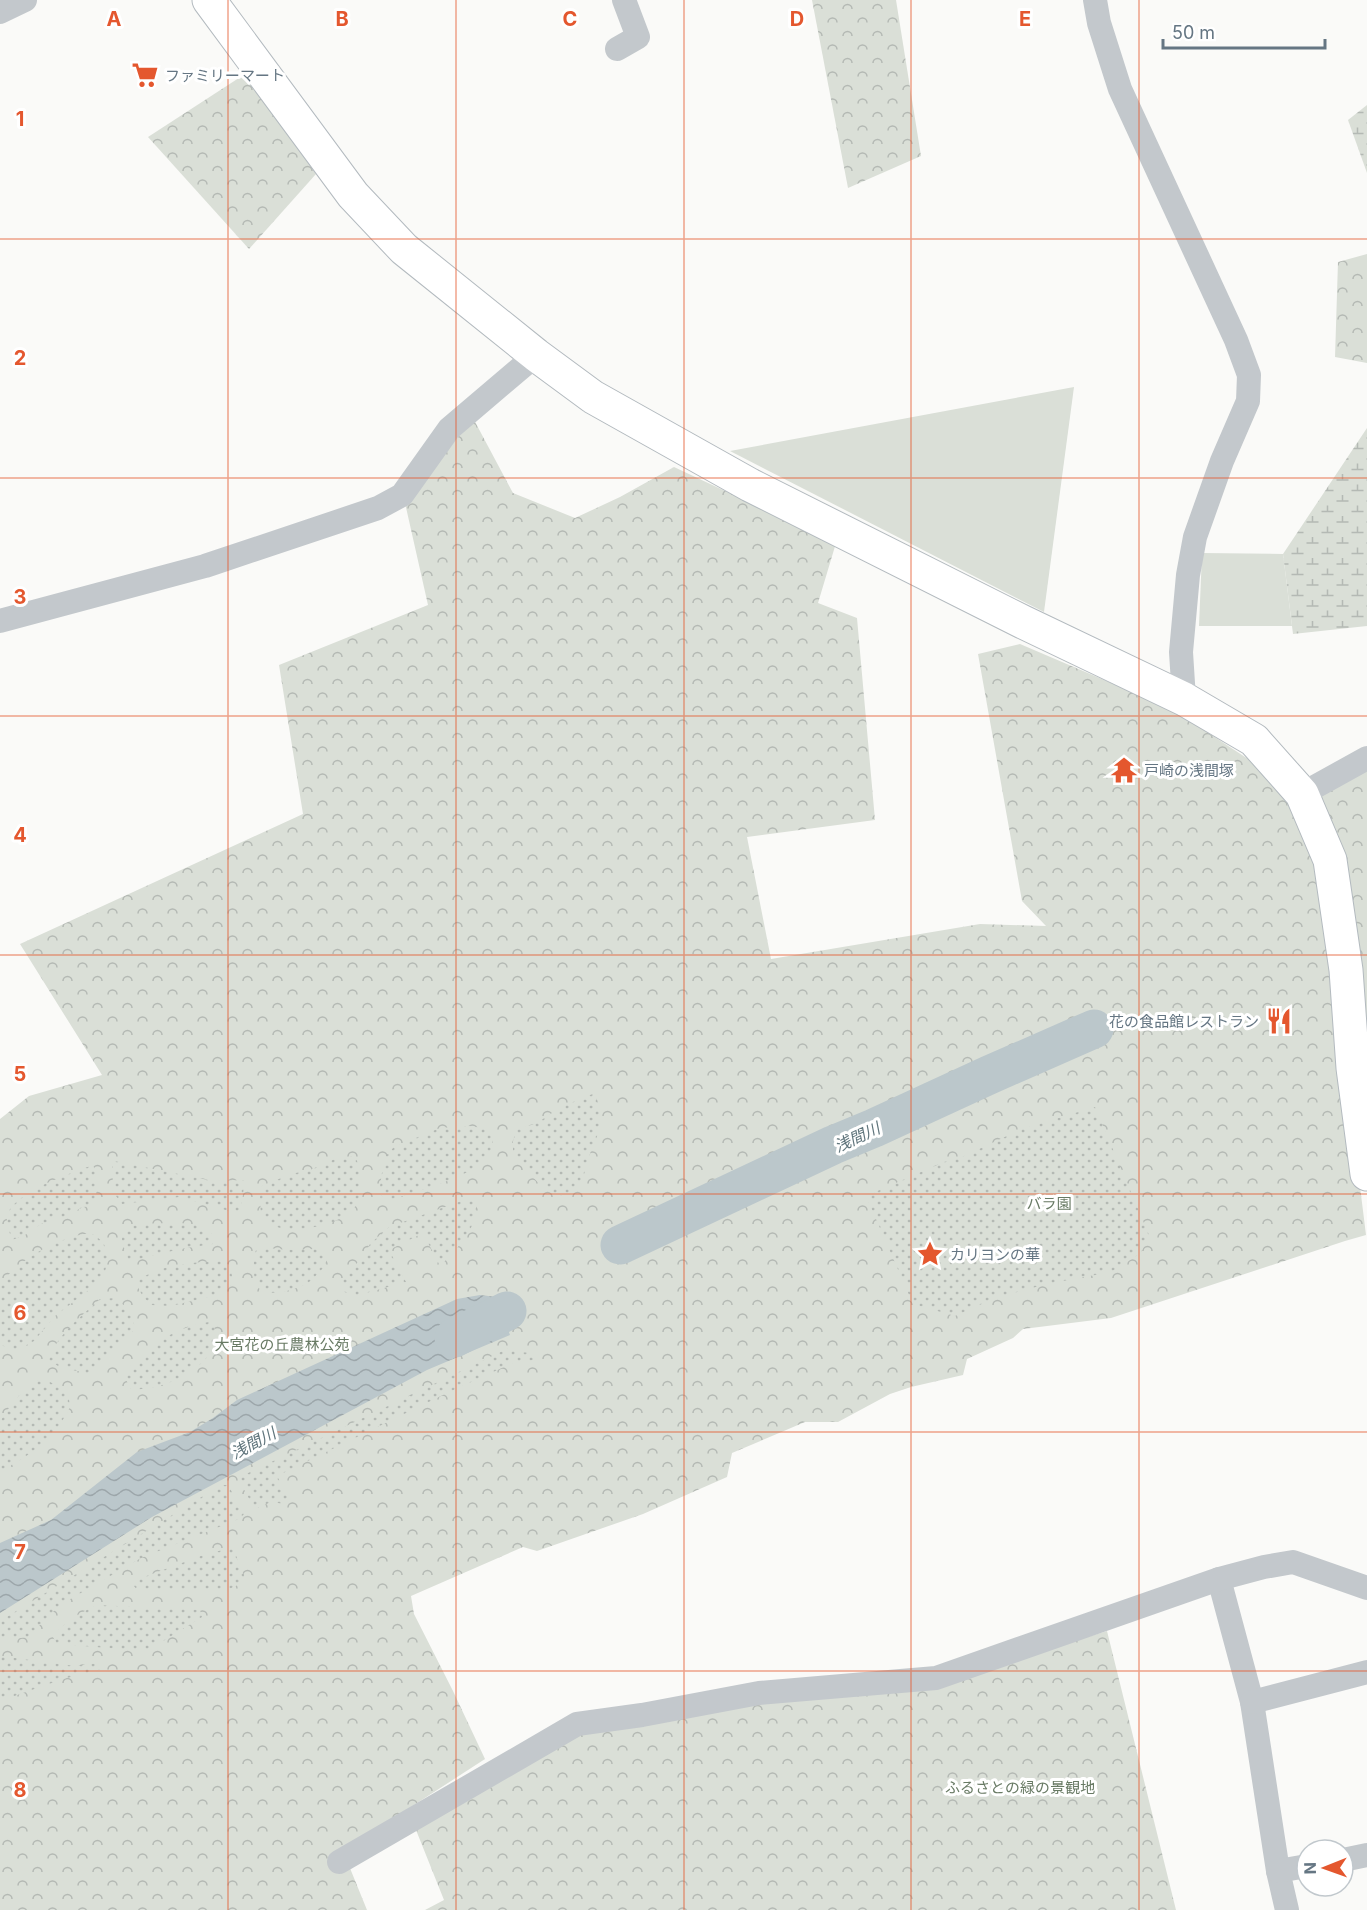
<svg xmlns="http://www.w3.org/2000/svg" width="1367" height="1910" viewBox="0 0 1367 1910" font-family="Inter,'Noto Sans JP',sans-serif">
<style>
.grass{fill:#dadfd7}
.forest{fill:url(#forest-crowns)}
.wetland{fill:url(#wetland-marsh)}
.garden{fill:url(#garden-dots)}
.water{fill:url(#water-waves)}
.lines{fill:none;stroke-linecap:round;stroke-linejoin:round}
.river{stroke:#bbc7cb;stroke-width:39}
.secondary-casing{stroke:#b3babf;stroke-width:35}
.street{stroke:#c3c8cc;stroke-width:24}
.secondary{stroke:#fff;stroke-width:33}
.grid{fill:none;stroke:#e4572e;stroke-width:1.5;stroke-opacity:0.55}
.labels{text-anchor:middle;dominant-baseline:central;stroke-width:6;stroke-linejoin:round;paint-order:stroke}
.poi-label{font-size:15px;fill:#657683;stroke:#fff;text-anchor:start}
.park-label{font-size:15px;fill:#687a64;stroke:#fff}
.water-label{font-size:16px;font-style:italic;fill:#60757c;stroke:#fff}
.grid-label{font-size:20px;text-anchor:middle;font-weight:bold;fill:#e4572e;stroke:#fff;stroke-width:6;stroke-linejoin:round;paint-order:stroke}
</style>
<defs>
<pattern id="forest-crowns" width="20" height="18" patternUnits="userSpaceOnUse" patternTransform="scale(1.5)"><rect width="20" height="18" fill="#dadfd7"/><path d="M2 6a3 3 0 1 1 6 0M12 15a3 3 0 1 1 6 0" fill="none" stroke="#b4b9b4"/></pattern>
<pattern id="wetland-marsh" width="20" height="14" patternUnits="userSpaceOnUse" patternTransform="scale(1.5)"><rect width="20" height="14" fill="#dadfd7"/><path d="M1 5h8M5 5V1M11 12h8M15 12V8" fill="none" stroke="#b4b9b4"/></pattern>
<pattern id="garden-dots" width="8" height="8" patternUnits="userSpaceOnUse" patternTransform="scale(1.5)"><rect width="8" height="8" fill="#dadfd7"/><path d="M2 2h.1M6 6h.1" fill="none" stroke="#b4b9b4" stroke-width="1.8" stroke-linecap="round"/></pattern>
<pattern id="water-waves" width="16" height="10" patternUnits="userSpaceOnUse" patternTransform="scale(1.5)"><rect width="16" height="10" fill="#bbc7cb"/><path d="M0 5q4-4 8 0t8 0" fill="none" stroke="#9ca6aa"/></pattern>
</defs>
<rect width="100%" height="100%" fill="#fafaf8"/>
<g class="grass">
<polygon points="1074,387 1044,612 730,451"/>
<polygon points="1202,553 1283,554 1292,626 1199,626"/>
</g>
<g class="forest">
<polygon points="812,0 896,0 921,156 848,188"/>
<polygon points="245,74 316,174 249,249 148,137"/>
<polygon points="1367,254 1367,363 1335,357 1338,262"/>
<polygon points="473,418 513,493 575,518 620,497 674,467 836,543 818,603 857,618 875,820 747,837 771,959 980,924 1046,926 1022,901 978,654 1020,644 1172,709 1280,780 1320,864 1366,1235 1345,1241 1111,1318 1023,1329 1013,1338 967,1359 963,1375 911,1387 890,1394 838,1422 805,1422 732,1453 727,1477 643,1514 537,1551 523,1547 411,1596 414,1614 453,1691 485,1759 343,1851 367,1910 0,1910 0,1119 29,1096 102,1075 20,944 303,814 279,665 428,605 405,503"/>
<polygon points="1367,769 1367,1079 1316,797"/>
<polygon points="1107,1631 1176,1910 425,1910 444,1900 412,1820 577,1724 936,1684"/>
</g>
<g class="wetland">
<polygon points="1367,105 1367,173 1348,120"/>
<polygon points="1367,428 1367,626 1293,634 1283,554"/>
</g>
<g class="garden">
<path d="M595,1093C598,1104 601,1119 599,1130C598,1136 594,1142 592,1147C587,1163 581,1202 558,1195C537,1189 529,1168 513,1156V1141L516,1130L537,1123L561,1107Z"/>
<polygon points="1095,1107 1149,1235 1141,1253 1111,1272 1047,1284 995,1298 955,1316 913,1304 866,1196 944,1162 960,1158 1022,1129"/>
<path d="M469,1126L483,1128L493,1132C492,1139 493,1150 490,1155C479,1174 411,1194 389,1200L379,1194L384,1158L394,1147L440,1128Z"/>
<path d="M354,1156C360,1164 360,1172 359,1182C359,1188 360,1196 358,1201C350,1224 298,1234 277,1227C272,1225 266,1220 261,1217L260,1197L262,1186L291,1174L310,1170L335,1159Z"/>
<polygon points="114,1161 213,1181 245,1180 240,1214 179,1197 122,1204 113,1192 112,1167"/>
<path d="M93,1165C97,1174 98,1198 94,1206L83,1207L66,1216L41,1224L25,1235L12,1240C10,1233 6,1224 7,1217C11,1193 71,1173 93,1165Z"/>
<path d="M467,1199L476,1201C479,1227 458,1248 441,1265L439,1264L423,1233L389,1250L406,1282L355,1296L342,1291L341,1283L347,1273L363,1257L370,1244L389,1227Z"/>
<path d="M165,1223C180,1223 202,1222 212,1234L213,1244L180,1249L135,1260L128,1259C126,1253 123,1246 122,1240C120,1221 152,1224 165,1223Z"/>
<path d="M83,1234H93L103,1242L109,1256L103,1279L55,1316L34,1341L17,1350L0,1345V1283C24,1258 49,1242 83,1234Z"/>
<path d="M258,1247L288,1250L315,1249L320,1251L326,1257V1265C320,1271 315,1277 309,1282C299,1289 274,1296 263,1291C255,1288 254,1277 254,1270C254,1262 253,1253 258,1247Z"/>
<path d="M222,1261L230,1266L232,1276L231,1285L221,1294L171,1306L152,1305L143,1297L136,1283C155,1264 196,1262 222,1261Z"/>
<path d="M116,1298C126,1307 133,1314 135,1329L113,1353L88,1373L61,1368L49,1360C56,1335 82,1316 100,1299Z"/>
<path d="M209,1322C215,1327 217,1331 216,1339C210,1370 160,1392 131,1389L125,1378C128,1366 133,1364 141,1356C161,1337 183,1326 209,1322Z"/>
<polygon points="509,1348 517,1352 534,1353 534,1360 513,1363 447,1393 277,1476 288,1497 285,1504 271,1502 255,1509 239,1481 242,1476"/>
<path d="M36,1380L50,1382L68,1392L70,1407C55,1438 30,1456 0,1471C0,1459 0,1434 0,1423C3,1413 27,1384 36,1380Z"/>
<polygon points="221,1485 228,1485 244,1514 239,1519 141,1558 124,1568 60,1605 28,1637 13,1639 0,1637 0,1621"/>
<polygon points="233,1548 245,1578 236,1586 224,1591 137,1590 134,1586 133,1581 209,1553"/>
<path d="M97,1605L200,1610L202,1617L147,1651L57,1644L53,1637C64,1621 80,1613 97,1605Z"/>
<polygon points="0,1656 75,1666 99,1663 102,1669 63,1679 0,1701"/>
</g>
<polygon class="water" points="480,1295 496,1297 510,1335 427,1370 152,1517 0,1613 0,1543 51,1520 137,1452 190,1432 213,1418 237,1400 457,1299"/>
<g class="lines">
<g class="river">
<polyline points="620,1245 833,1145 874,1128 989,1075 1094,1029"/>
<polyline points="454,1338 507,1311"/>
</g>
<g class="secondary-casing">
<polyline id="secondary" points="209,0 353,195 404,249 536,355 593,397 750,485 1023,622 1184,699 1254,740 1302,794 1330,860 1346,970 1353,1068 1367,1174"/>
</g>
<g class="street">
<polyline points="1095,0 1099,23 1120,89 1236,340 1249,375 1248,401 1222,461 1195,537 1188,575 1181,652 1184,699"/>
<polyline points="0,12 25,0"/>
<polyline points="617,49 638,37 624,0"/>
<polyline points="0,621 205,566 378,508 402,495 449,429 536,355"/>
<polyline points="1302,794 1367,758"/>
<polyline points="1219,1579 1252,1702 1278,1871 1287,1910"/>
<polyline points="1252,1702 1367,1672"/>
<polyline points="1343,1860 1367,1855"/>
<polyline points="339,1862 577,1724 642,1715 759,1693 936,1678 1219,1579 1264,1567 1293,1562 1367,1588"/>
<polyline points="1278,1871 1307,1866"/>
</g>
<use href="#secondary" class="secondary"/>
</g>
<path class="grid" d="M228,0V1910M456,0V1910M684,0V1910M911,0V1910M1139,0V1910M0,239H1367M0,478H1367M0,716H1367M0,955H1367M0,1194H1367M0,1432H1367M0,1671H1367"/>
<defs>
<g id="supermarket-bare" transform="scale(2.07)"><path d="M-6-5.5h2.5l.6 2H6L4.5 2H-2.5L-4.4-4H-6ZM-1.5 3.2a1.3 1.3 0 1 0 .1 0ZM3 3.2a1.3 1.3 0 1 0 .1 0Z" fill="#e4572e" stroke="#fff" stroke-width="2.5" paint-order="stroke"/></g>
<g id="temple-bare" transform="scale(2.07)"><path d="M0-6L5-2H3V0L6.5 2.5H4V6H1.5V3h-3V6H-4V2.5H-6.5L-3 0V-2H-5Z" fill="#e4572e" stroke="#fff" stroke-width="2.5" paint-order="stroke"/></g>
<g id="restaurant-bare" transform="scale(2.07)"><path d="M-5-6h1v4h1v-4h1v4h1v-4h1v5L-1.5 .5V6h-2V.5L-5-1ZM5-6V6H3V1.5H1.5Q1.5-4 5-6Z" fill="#e4572e" stroke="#fff" stroke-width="2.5" paint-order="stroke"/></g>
<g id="sight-bare" transform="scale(2.07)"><path d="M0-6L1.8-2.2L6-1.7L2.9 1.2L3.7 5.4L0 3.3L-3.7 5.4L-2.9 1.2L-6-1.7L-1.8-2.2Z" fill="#e4572e" stroke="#fff" stroke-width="2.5" paint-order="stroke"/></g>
</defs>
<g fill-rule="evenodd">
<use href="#supermarket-bare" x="145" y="75"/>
<use href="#temple-bare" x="1124" y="770"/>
<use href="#restaurant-bare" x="1279" y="1021"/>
<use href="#sight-bare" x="930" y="1254"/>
</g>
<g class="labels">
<g class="poi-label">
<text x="165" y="75">ファミリーマート</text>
<text x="1144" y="770">戸崎の浅間塚</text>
<text x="1259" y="1021" text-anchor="end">花の食品館レストラン</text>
<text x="950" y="1254">カリヨンの華</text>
</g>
<g class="park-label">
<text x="1049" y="1203">バラ園</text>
<text x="282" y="1344">大宮花の丘農林公苑</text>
<text x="1020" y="1787">ふるさとの緑の景観地</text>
</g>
<g class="water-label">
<text transform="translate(857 1137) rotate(-25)">浅間川</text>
<text transform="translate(253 1443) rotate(-28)">浅間川</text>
</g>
</g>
<g class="grid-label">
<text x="114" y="26">A</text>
<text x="342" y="26">B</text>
<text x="570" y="26">C</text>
<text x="797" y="26">D</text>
<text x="1025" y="26">E</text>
<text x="20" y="126">1</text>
<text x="20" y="365">2</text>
<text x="20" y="604">3</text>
<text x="20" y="842">4</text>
<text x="20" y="1081">5</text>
<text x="20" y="1320">6</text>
<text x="20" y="1559">7</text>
<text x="20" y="1797">8</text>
</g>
<g transform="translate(1325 1868) rotate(269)"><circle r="28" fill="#ffffff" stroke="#c1c8cd" stroke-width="1.5"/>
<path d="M0-4.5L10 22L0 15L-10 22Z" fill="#e4572e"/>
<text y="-9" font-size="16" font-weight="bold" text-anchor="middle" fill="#657683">N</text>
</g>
<path d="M1163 39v9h162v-9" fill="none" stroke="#657683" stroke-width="3"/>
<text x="1172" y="39" font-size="18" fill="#657683" stroke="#ffffff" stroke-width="4.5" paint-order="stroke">50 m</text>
</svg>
